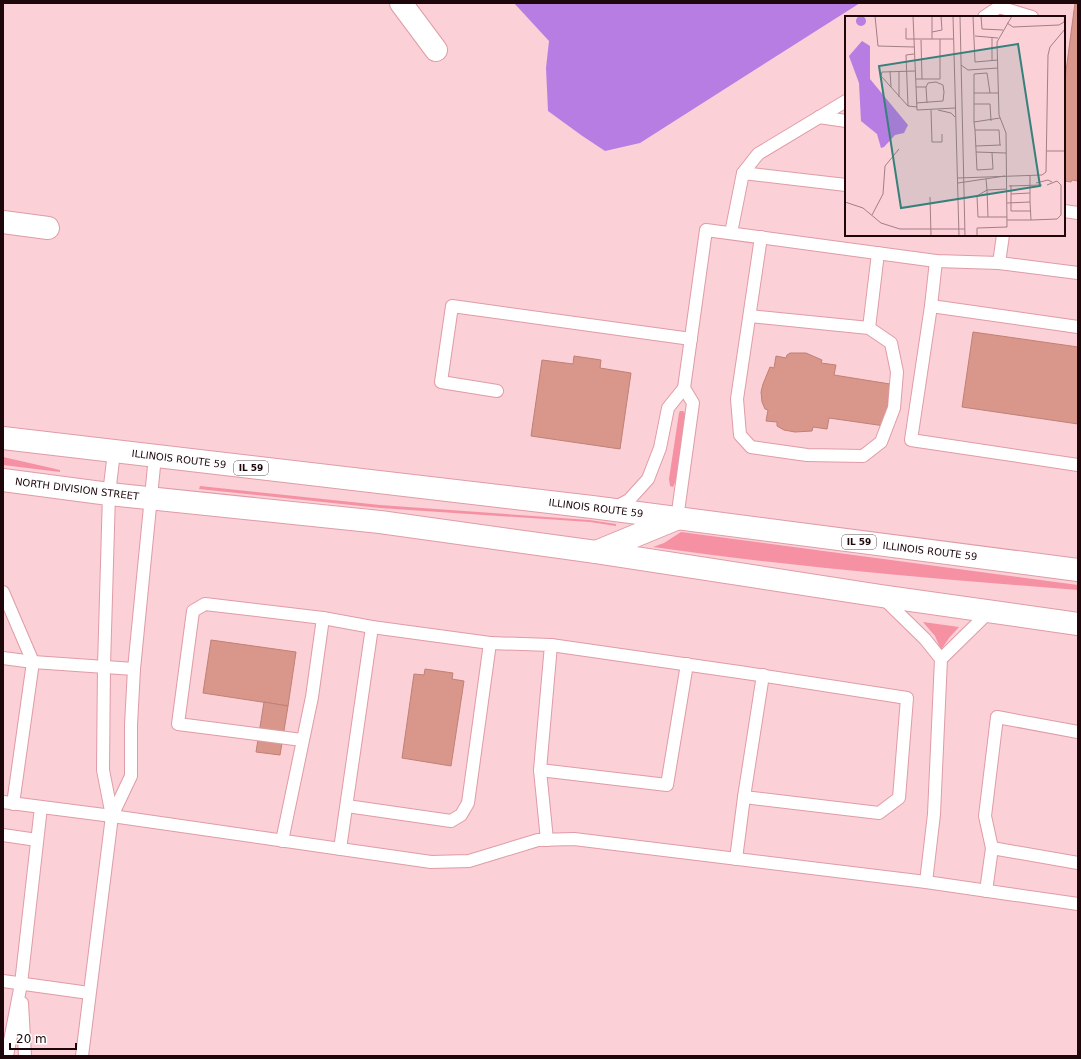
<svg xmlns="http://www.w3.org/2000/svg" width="1081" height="1059" viewBox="0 0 1081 1059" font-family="'DejaVu Sans',sans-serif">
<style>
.green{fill:#f591a3}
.water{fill:#b77de2}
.building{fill:#d9978c;stroke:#c08076}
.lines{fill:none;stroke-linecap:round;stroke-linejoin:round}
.lane-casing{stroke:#df9ca6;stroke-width:14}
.street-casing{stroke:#df9ca6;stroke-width:24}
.primary-casing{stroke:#df9ca6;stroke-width:24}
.lane{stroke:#fff;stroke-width:12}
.street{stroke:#fff;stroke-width:22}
.primary{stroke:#fff;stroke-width:22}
.labels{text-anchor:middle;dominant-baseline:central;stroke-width:3.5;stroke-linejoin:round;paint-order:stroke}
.shield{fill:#fefefe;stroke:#605154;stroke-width:1}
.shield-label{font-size:9px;font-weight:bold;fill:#1d070b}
.street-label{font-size:10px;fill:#1d070b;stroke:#fefefe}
.inset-road{fill:none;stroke:#a28085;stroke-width:1}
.view{fill:#38807b;fill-opacity:0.15;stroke:#38807b;stroke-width:2}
.inset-edge{fill:none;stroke:#1d070b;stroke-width:2}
</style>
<rect width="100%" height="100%" fill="#fbd0d6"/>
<g class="green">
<polygon points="680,411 683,411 685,413 676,480 673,487 670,486 669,479 679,413"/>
<polygon points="3,457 60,470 60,472 3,465"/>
<polygon points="200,486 380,505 589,520 616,524 616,526 590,522 380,508 199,489"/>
<path d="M681,532L1078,585V590C936,579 794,567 653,547L664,543Z"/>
<polygon points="923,622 959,627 949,638 941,650 935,636"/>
</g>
<polygon class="water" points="514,3 860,3 640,143 605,151 581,135 548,111 546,68 549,41"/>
<g class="building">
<polygon points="1075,3 1078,3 1078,181 1072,180 1071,182 1064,181 1064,86"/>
<polygon points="973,332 1078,347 1078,424 962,407"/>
<polygon points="790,353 806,353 822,360 821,363 836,365 834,375 890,384 885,426 829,418 827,429 813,427 812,431 795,432 784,430 777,426 777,422 766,421 768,410 765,409 762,402 761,392 763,384 770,367 774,368 776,356 786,358 787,355"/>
<polygon points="574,356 601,360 600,368 631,373 620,449 531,436 542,360 573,364"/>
<polygon points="211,640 296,652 288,706 203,693"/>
<polygon points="425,669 453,673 452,679 464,681 451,766 402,758 414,674 424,675"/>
<polygon points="264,702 288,706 280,755 256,752"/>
</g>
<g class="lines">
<g class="lane-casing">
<g id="lane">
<polyline points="984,17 999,7 1032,17"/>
<polyline points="819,117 846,121"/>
<polyline points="743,173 758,154 846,101"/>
<polyline points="1064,211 1078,213"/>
<polyline points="731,233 743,173 846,185"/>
<polyline points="761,237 737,399 740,435 751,447 807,455 863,456 881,442 894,408 897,372 891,343 869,328 878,253"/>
<polyline points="936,261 931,306 911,440 1078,465"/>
<polyline points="999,263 1003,235"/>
<polyline points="931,306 1078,327"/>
<polyline points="750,316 869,328"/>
<polyline points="497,391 441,382 452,306 691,339"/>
<polyline points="614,508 629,500 648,479 660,448 668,408 684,388 706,230 936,261 999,263 1078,273"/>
<polyline points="677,519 693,403 684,388"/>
<polyline points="3,592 33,662"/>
<polyline points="883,598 925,639 941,659 934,814 926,882"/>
<polyline points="490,643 551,645 540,770 547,840"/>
<polyline points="551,645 746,673 907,698 899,798 879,813 744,797 736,859"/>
<polyline points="3,658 33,662"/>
<polyline points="941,659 989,612"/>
<polyline points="302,740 178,724 193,611 205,604 323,618 372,627 490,643 468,803 461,815 451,821 347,806"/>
<polyline points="540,770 667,785 687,664"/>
<polyline points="744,797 763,675"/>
<polyline points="3,802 112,816 431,862 469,861 538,840 574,839 926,882 1078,904"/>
<polyline points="13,804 33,662 134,669"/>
<polyline points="112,816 131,776 131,725 134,669 155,456"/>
<polyline points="3,835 37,840"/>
<polyline points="282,841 312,697 323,618"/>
<polyline points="992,848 1078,863"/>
<polyline points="340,849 372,627"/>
<polyline points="986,891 992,848 985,816 997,717 1078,732"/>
<polyline points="3,981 89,993"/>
<polyline points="22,1003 25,1056"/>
<polyline points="7,1056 21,984 41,807"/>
<polyline points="82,1056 112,816 103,770 104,666 109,494 114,452"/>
</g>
</g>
<g class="street-casing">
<g id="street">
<polyline points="401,3 436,50"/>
<polyline points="3,222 48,228"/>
</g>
</g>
<g class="primary-casing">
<g id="primary">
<polyline points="3,438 592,507 1078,570"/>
<polyline points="3,480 109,494 380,522 596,552 881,596 1078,624"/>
<polyline points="596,552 676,519"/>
</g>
</g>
<use href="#lane" class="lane"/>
<use href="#street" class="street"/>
<use href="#primary" class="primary"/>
</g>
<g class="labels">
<g class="shield">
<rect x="234" y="461" width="34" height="14" rx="3"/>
<rect x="842" y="535" width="34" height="14" rx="3"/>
</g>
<g class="shield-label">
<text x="251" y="468">IL 59</text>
<text x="859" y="542">IL 59</text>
</g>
<g class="street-label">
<text transform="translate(179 459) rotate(7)">ILLINOIS ROUTE 59</text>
<text transform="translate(77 489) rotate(7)">NORTH DIVISION STREET</text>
<text transform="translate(596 508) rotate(7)">ILLINOIS ROUTE 59</text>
<text transform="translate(930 551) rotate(7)">ILLINOIS ROUTE 59</text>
</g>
</g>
<g transform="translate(845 16)">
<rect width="220" height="220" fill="#fbd0d6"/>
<path d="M11 5a5 5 0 1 1 10 0a5 5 0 1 1-10 0ZM17,25L25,30V63L63,109L59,117L50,119L39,131L36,132L32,118L16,105L14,67L4,40Z" fill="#b77de2"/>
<path class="inset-road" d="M30,0L33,30L69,31M68,0L72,94L110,92M87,0V23M108,0L114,220M115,0L120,220M128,0L130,46L153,44M136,0L137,13L158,14M162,7L168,11L214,9L219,6L220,0M61,12V23H108M87,16L97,14L96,0M130,20L153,22M76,24L77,63M69,38L61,39L63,90L72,91M147,44V21M116,49L123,54L153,52M45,55L46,71M54,55V81M71,63H95V23M71,71H81L83,67L91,66L98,69L99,76L98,85L71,87M81,71L82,87M129,77H145M129,88H145L146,105M63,90L36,60L37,56L70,55M86,94L87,126H97V118M93,94L106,97L110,101M129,106V58L142,57L145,77H154M130,114L129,106L155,102M131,130L156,129M202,135H220M131,136L161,137M147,137L148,153L132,154L130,114H154L155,129M113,162L197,159L201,156L203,39L205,31L220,13M141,163L142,174L162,173M113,167L160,160M191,167L203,164L207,166M166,169V195H186M164,170L197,169M142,174L132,180L133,201H162M142,174L143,201M166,178L185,177M85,181L86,220M0,186L18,192L36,207L55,213H120M162,187L185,186V159M27,199L38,178L40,150L54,133M162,204H186L185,186M186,204L212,203L216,199V169L212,165L202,169M132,220V212L162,211L161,117L154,99L152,26L167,0"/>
<path class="view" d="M173,28L195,170L56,192L34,50Z"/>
<rect width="220" height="220" class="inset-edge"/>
</g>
<rect width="1081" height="1059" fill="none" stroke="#1d070b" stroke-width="8"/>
<path d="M10 1043v6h66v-6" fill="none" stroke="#1d070b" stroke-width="2"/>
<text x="16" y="1043" font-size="12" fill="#1d070b" stroke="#fefefe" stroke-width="3" paint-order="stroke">20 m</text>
</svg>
